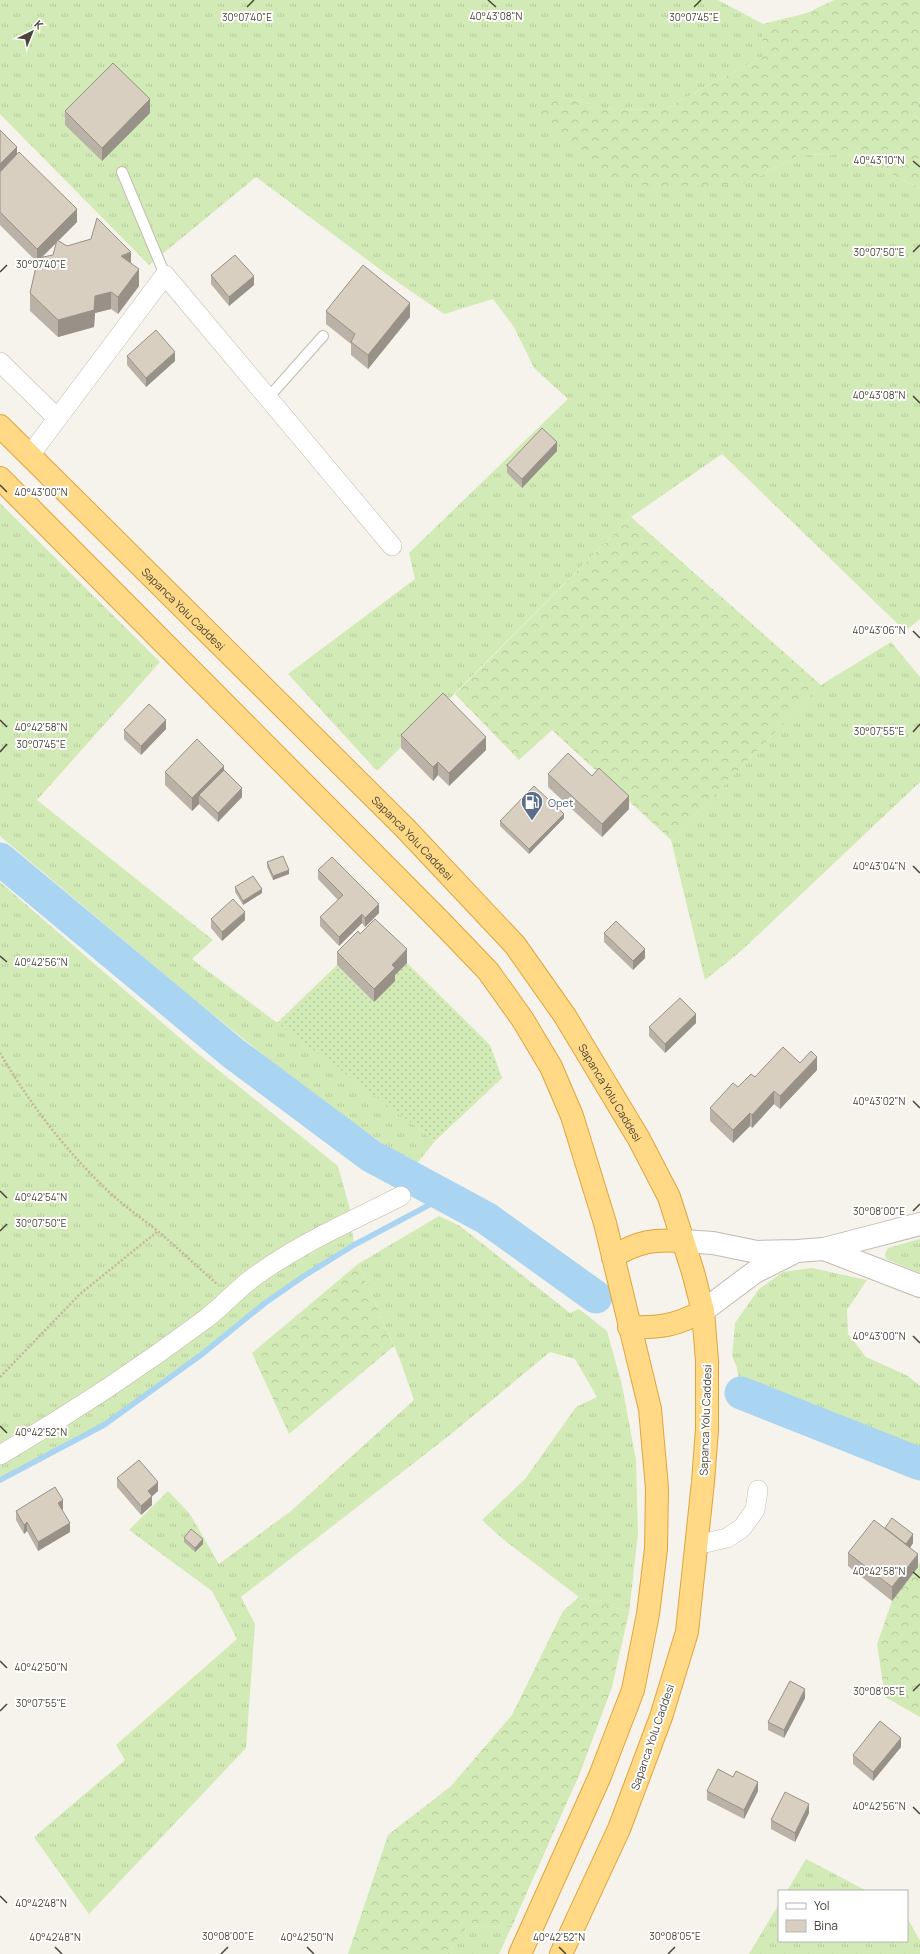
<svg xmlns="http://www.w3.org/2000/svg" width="920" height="1954" viewBox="0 0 920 1954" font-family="Manrope,sans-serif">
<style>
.grass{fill:url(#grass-tufts)}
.forest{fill:url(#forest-crowns)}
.garden{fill:url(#garden-dots)}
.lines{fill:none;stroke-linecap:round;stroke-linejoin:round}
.stream{stroke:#a9d4f2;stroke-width:5.5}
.river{stroke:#a9d4f2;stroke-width:33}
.service-casing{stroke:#c2bbae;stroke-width:12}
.minor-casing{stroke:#c2bbae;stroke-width:20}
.tertiary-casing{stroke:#c2bbae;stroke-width:24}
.trunk-casing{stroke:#e0a43c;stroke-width:24}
.path{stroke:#c4b79f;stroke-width:2.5;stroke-dasharray:2 2;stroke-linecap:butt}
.service{stroke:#fff;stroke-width:10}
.minor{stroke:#fff;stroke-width:19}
.tertiary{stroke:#fff;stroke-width:22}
.trunk{stroke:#ffd985;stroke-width:22}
.wall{fill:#bab2a6;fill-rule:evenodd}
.shaded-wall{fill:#979187}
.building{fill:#d8cfc1;stroke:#979187}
.ticks{fill:none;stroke:#4b4439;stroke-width:1.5}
.labels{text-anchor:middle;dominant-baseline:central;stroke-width:4;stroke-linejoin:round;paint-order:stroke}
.street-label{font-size:11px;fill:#4b4439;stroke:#fff}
.service-label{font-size:11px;fill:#4e5e75;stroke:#fff;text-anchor:start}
.ticks-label{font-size:10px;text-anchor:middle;fill:#4b4439;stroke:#fff;stroke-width:4;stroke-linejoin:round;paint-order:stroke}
</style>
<defs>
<pattern id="grass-tufts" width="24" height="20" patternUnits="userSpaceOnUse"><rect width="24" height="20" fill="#d2eab5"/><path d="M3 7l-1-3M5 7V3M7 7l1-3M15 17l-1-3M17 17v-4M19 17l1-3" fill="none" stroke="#b6ca9c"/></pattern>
<pattern id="forest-crowns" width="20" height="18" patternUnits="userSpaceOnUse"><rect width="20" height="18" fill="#d2eab5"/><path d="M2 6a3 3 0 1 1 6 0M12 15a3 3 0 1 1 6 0" fill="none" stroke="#b6ca9c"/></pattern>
<pattern id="garden-dots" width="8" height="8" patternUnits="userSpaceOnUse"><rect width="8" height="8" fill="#d2eab5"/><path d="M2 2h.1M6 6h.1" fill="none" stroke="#b6ca9c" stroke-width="1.8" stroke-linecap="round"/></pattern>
</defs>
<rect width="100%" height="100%" fill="#f6f3ec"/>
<g class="grass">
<polygon points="0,0 718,0 763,24 762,57 664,109 615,110 553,95 747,183 799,155 848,154 920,188 920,619 905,631 722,454 631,517 377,771 288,674 415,579 409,553 568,399 534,368 514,327 493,299 444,314 389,276 256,177 149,265 0,114"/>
<polygon points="920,101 920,120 913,116"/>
<polygon points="0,503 160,662 37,800 213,940 192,959 435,1141 415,1166 312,1094 190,996 0,836"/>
<polygon points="891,642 920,677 920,782 741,951 705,980 671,840 821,685"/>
<polygon points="0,882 196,1052 338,1166 349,1206 354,1245 304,1276 265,1303 201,1355 104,1425 0,1480"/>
<polygon points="439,1216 460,1226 570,1313 579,1309 607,1331 622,1385 636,1460 638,1534 629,1612 579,1597 504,1540 482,1520 525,1479 576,1407 597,1397 575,1359 550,1352 450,1435 241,1597 255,1624 246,1748 89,1914 34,1837 125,1760 116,1745 237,1639 212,1591 129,1530 168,1491 190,1514 219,1564 291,1511 414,1400 399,1357 358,1264"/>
<polygon points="920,1239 920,1273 886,1259 885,1254 888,1248"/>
<polygon points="812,1268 867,1280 847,1310 848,1334 866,1357 908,1376 920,1386 920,1464 741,1393 737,1368 732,1356 735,1323 759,1289 783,1272"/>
<polygon points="806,1859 867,1891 787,1891"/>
<polygon points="779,1904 779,1941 907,1941 907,1917 920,1941 920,1954 749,1954"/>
<polygon points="512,1926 499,1954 447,1954 467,1927"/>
</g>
<g class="forest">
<polygon points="834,0 920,0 920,101 913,116 920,120 920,188 848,154 799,155 747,183 667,189 606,180 550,129 534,108 553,95 615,110 664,109 762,57 763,24 807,13"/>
<polygon points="631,517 821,685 671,840 552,730 519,760 455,694"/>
<polygon points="358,1264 394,1346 289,1434 252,1353"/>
<polygon points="920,1562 920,1717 885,1697 877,1644 892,1601"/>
<polygon points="579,1597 629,1612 612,1687 580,1773 512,1926 467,1927 447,1954 348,1954 388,1835 451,1786 512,1715 563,1611"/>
</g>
<polygon class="garden" points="407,963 490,1045 502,1078 435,1141 277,1023 337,965 374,1002 394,981 392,978"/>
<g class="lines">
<polyline class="stream" points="0,1480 104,1425 201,1355 265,1303 304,1276 354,1245 446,1196"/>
<g class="river">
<polyline points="0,859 233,1053 371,1156 486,1218 596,1297"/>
<polyline points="741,1393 920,1464"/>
</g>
<g class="service-casing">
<g id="service">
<polyline points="122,172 165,275"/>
<polyline points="268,398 323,336"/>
</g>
</g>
<g class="minor-casing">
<g id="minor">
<polyline points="0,362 57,418"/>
<polyline points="30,455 165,275 392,546"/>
<path d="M0,1455C72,1413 140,1368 207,1318C222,1306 235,1292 250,1280C296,1245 350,1222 401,1196"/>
<polyline points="696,1545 727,1538 742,1528 755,1510 758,1490"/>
</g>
</g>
<g class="tertiary-casing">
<g id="tertiary">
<polyline points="683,1241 713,1243 757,1252 797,1251 824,1249 920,1224"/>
<polyline points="824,1249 920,1286"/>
<polyline points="703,1311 755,1272 791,1254"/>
</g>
</g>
<g class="trunk-casing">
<g id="trunk">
<path id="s1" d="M0,426L405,828L515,945L565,1016L639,1139L669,1197L693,1272L703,1311L707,1361V1429L703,1482L687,1632L661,1717L619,1829L561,1954"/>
<polyline points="0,478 440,921 488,971 523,1020 551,1067 572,1116 605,1223 650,1409 657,1488 656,1549 648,1614 633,1690 600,1776 520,1954"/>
<path d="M613,1257C638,1241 655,1239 683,1241"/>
<path d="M629,1327C660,1328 675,1326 703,1311"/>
</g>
</g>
<g class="path">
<path d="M0,1053C30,1104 65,1150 108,1191C123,1205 141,1218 158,1231"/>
<polyline points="0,1377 80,1294 158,1231 217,1284"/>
</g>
<use href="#service" class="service"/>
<use href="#minor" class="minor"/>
<use href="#tertiary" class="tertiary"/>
<use href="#trunk" class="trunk"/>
</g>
<g class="wall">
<polygon points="65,111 150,113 102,161 65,125"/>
<path d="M0,130L17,155L77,222L58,241L67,246L131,263L139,286L118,314L111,309L95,313L94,327L58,337L30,311V293L37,262L0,225ZM56,243L53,255L42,257Z"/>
<polygon points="211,275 254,285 229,306 211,284"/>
<polygon points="326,311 410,317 368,369 351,355 351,344 326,324"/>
<polygon points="127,356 175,361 146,387 127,365"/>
<polygon points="557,451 522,488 507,473 507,465"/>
<polygon points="166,729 141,755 124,739 124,730"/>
<polygon points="401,735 486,750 449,786 438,775 433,781 401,748"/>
<polygon points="224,770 242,797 218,822 199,804 192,811 165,785 165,772"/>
<polygon points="548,774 629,809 602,837 548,787"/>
<polygon points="564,818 529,854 500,826 500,821"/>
<polygon points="267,862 289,874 273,880 267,867"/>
<polygon points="318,870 379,913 365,927 362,923 339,946 320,926 320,917 338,900 318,879"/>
<polygon points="235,887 262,893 243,905 235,892"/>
<polygon points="211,919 245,920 222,941 211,928"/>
<polygon points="604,933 645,958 633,970 604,942"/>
<polygon points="360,934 407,963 395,975 395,981 374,1002 337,965 337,952"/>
<polygon points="696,1023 665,1053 649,1036 649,1027"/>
<polygon points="817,1070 780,1109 774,1104 752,1128 750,1126 733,1143 710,1121 710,1108 738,1087 755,1077"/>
<polygon points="117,1478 158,1491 152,1496 152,1505 141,1515 117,1487"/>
<polygon points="62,1509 70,1532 38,1551 27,1531 24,1534 16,1520 16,1511 63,1509"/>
<polygon points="885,1528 913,1543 910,1548 918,1567 892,1601 848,1566 848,1553"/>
<polygon points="184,1538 203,1544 195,1552 184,1542"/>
<polygon points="805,1698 784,1738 768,1730 768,1722"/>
<polygon points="901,1747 873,1781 853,1764 853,1755"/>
<polygon points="707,1791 758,1791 744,1819 707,1800"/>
<polygon points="809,1813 795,1842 771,1829 771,1820"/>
</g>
<g class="shaded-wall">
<polygon points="150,99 150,113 102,161 102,148"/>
<polygon points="17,147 17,160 0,177 0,164"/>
<polygon points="77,209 77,222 37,262 37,249"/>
<polygon points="131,252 131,270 121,256"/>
<polygon points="139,269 139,286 118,314 118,297"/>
<polygon points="254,276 254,285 229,306 229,297"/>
<polygon points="111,292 111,309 95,313 94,327 58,337 58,320 95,296"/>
<polygon points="410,303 410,317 368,369 368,355"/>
<polygon points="175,352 175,361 146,387 146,378"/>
<polygon points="557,442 557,451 522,488 522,479"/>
<polygon points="166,720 166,729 141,755 141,746"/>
<polygon points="486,737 486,750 449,786 449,773"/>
<polygon points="438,762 438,775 433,781 433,767"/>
<polygon points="224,766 224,779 199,795 199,804 192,811 192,798"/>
<polygon points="242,788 242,797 218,822 218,813"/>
<polygon points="629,796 629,809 602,837 602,824"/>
<polygon points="564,814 564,818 529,854 529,849"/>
<polygon points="289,870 289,874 273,880 273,876"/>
<polygon points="262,889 262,893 243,905 243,901"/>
<polygon points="379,904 379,913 365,927 365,918"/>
<polygon points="245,912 245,920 222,941 222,932"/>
<polygon points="362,914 362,923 339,946 339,937"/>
<polygon points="407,949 407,963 395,975 395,981 374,1002 374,989 392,965"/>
<polygon points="645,949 645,958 633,970 633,961"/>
<polygon points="696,1014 696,1023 665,1053 665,1044"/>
<polygon points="817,1057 817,1070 780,1109 780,1096"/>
<polygon points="774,1091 774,1104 752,1128 752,1115"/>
<polygon points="750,1113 750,1126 733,1143 733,1130"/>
<polygon points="158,1482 158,1491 148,1500 148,1491"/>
<polygon points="152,1496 152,1505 141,1515 141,1506"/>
<polygon points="63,1500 63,1509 58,1512 58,1503"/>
<polygon points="27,1522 27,1531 24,1534 24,1525"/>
<polygon points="70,1523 70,1532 38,1551 38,1542"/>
<polygon points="913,1534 913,1543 904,1556 904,1547"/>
<polygon points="203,1539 203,1544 195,1552 195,1548"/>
<polygon points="918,1554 918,1567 892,1601 892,1587"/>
<polygon points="805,1689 805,1698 784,1738 784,1730"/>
<polygon points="901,1738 901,1747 873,1781 873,1772"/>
<polygon points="758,1782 758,1791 744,1819 744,1810"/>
<polygon points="809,1804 809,1813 795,1842 795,1833"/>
</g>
<g class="building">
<polygon points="113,63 150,99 102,148 65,111"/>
<polygon points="0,130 17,147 0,164"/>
<polygon points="19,152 77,209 37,249 0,212 0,172"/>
<polygon points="97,218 131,252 121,256 139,269 118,297 111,292 95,296 94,310 58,320 30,293 38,258 53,255 57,240 67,246 91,239"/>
<polygon points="235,255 254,276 229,297 211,275"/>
<polygon points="363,265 410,303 368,355 351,342 355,334 326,311"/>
<polygon points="156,330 175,352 146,378 127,356"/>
<polygon points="542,428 557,442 522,479 507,465"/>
<polygon points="443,693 486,737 449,773 438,762 433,767 401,735"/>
<polygon points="149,704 166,720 141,746 124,730"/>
<polygon points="197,739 224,766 192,798 165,772"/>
<polygon points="568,753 592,776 599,768 629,796 602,824 548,774"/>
<polygon points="224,770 242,788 218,813 199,795"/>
<polygon points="534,786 564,814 529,849 500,821"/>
<polygon points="283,856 289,870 273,876 267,862"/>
<polygon points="332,857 379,904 365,918 362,914 339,937 320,917 343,895 318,870"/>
<polygon points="253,876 262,889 243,901 235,887"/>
<polygon points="233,899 245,912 222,932 211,919"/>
<polygon points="375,919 407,949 392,965 395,968 374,989 337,952 358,931 360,934"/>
<polygon points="616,921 645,949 633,961 604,933"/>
<polygon points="680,998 696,1014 665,1044 649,1027"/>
<polygon points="783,1047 800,1063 811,1051 817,1057 780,1096 774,1091 752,1115 750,1113 733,1130 710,1108 733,1083 738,1087 751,1074 755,1077"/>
<polygon points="139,1460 158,1482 148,1491 152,1496 141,1506 117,1478"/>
<polygon points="55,1487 63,1500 58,1503 70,1523 38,1542 27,1522 24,1525 16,1511"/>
<polygon points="892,1518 913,1534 906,1544 885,1528"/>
<polygon points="874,1520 918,1554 892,1587 848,1553"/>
<polygon points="191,1529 203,1539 195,1548 184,1538"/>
<polygon points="790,1681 805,1689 784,1730 768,1722"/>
<polygon points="880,1721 901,1738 873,1772 853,1755"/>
<polygon points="718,1769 733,1777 736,1771 758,1782 744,1810 707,1791"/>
<polygon points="785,1792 809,1804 795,1833 771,1820"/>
</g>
<path class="ticks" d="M488,0L496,7M247,7L254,0M694,7L701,0M913,161L920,167M913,252L920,245M0,272L7,265M913,396L920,403M0,485L7,492M913,631L920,638M0,720L7,727M913,732L920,724M0,752L7,744M913,866L920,873M0,956L7,962M913,1101L920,1108M0,1191L7,1198M913,1211L920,1204M0,1231L7,1224M913,1336L920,1343M0,1426L7,1433M913,1572L920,1578M0,1661L7,1668M913,1691L920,1684M0,1711L7,1704M913,1807L920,1814M0,1896L7,1903M55,1947L62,1954M307,1947L314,1954M559,1947L566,1954M221,1954L228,1947M668,1954L675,1947"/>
<defs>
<g id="fuel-pin" transform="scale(1.15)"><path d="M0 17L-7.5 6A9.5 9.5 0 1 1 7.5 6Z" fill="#5c6f8a" stroke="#fff"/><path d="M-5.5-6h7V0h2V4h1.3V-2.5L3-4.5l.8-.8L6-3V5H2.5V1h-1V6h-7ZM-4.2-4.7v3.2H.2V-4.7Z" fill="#fff"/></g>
</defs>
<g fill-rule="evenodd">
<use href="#fuel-pin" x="532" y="802"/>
</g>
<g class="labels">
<g class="street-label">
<text stroke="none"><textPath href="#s1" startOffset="259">Sapanca Yolu Caddesi</textPath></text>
<text stroke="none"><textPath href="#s1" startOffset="583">Sapanca Yolu Caddesi</textPath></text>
<text stroke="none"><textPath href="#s1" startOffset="907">Sapanca Yolu Caddesi</textPath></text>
<text transform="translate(705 1420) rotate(-88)">Sapanca Yolu Caddesi</text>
<text transform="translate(652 1737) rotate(-71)">Sapanca Yolu Caddesi</text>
</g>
<g class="service-label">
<text x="548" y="802">Opet</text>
</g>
</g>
<g class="ticks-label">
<text x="496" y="20">40°43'08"N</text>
<text x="247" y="21">30°07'40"E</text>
<text x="694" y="21">30°07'45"E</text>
<text x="879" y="164">40°43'10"N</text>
<text x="879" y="256">30°07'50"E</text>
<text x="41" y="268">30°07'40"E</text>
<text x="879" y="399">40°43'08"N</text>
<text x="41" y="496">40°43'00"N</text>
<text x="879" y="634">40°43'06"N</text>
<text x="41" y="731">40°42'58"N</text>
<text x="879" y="735">30°07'55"E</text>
<text x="41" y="748">30°07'45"E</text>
<text x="879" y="870">40°43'04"N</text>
<text x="41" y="966">40°42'56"N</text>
<text x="879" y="1105">40°43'02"N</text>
<text x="41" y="1201">40°42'54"N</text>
<text x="879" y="1215">30°08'00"E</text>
<text x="41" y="1227">30°07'50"E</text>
<text x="879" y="1340">40°43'00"N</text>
<text x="41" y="1436">40°42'52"N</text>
<text x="879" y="1575">40°42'58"N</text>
<text x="41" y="1671">40°42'50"N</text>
<text x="879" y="1695">30°08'05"E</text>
<text x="41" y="1707">30°07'55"E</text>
<text x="879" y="1810">40°42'56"N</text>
<text x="41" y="1907">40°42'48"N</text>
<text x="228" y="1940">30°08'00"E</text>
<text x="675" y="1940">30°08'05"E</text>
<text x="55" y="1941">40°42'48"N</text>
<text x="307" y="1941">40°42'50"N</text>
<text x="559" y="1941">40°42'52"N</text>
</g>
<rect x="778" y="1890" width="130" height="52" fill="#ffffff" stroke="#b7b4b0"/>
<rect x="786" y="1903" width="20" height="6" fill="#ffffff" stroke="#b7b4b0"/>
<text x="814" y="1910" font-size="12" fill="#4b4439">Yol</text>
<rect x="786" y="1920" width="20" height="12" fill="#d8cfc1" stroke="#b7b4b0"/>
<text x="814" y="1930" font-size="12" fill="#4b4439">Bina</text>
<g transform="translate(32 32) rotate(43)" stroke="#ffffff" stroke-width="3" paint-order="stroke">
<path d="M0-3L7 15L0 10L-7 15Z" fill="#4b4439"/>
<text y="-6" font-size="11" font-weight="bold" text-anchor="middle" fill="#4b4439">K</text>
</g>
</svg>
